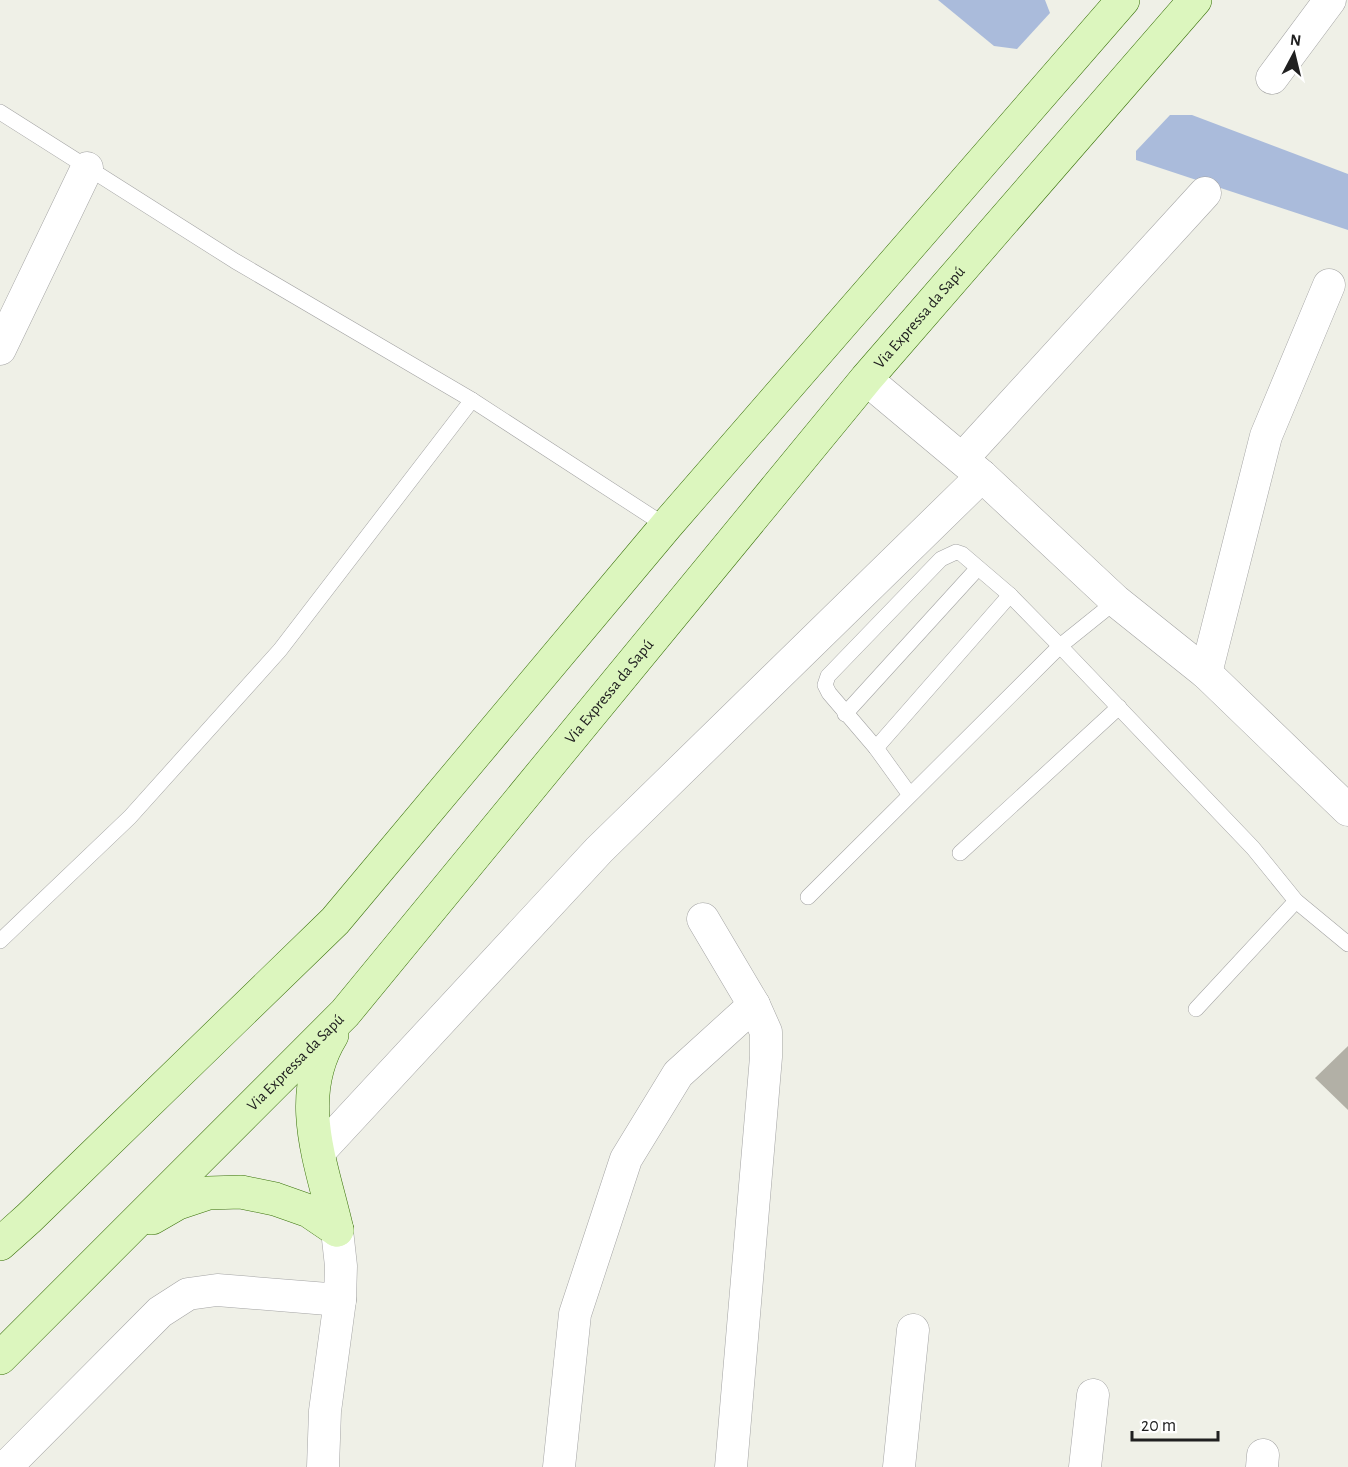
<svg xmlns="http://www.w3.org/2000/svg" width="1348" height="1467" viewBox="0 0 1348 1467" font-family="'Alegreya Sans',sans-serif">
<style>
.water{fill:#aabbdb}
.building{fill:#b2b0a6}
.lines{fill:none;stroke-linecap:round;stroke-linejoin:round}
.lane-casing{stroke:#a4a4a4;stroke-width:16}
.street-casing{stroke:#a4a4a4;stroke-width:33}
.secondary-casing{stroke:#3b720c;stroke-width:34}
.lane{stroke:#fff;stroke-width:15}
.street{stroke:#fff;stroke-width:32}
.secondary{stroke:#dcf6be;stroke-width:33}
.labels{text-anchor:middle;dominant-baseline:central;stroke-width:4.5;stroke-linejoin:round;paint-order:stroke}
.street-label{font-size:16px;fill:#202020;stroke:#fff}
</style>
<rect width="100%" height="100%" fill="#eff0e7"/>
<g class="water">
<polygon points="938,0 1045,0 1050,13 1017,49 994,46"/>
<polygon points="1170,115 1192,115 1348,174 1348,230 1136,160 1136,151"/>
</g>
<polygon class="building" points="1348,1046 1348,1110 1315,1078"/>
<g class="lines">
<g class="lane-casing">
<g id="lane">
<polyline points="0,112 235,261 472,400 666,526"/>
<polyline points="845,714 977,569"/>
<polyline points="876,748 1010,595"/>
<polyline points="910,795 876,748 829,693 825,685 828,676 941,559 956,552 962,554 1010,595 1060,646 1253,848 1296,901 1348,944"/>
<polyline points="960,853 1119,707"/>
<polyline points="808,897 1060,646 1116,601"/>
<polyline points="0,941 130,817 280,650 472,400"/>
<polyline points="1196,1009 1296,901"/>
</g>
</g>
<g class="street-casing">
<g id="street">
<polyline points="1272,78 1330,0"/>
<polyline points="0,349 87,168"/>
<polyline points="866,379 982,476 1116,601 1206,673 1348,810"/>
<polyline points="962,459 1205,193"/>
<polyline points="1206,673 1266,436 1329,285"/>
<polyline points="703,919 754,1005 766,1032 766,1057 731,1467"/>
<polyline points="319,1152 599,850 982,476"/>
<polyline points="6,1467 160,1312 188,1294 217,1290 340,1300"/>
<polyline points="323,1467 325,1411 340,1300 341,1266 337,1230"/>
<polyline points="559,1467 575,1314 626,1159 678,1074 754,1005"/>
<polyline points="899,1467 913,1330"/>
<polyline points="1085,1467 1093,1395"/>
<polyline points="1262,1467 1263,1455"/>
</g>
</g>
<g class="secondary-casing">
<g id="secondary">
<path d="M332,1035C293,1098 322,1164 337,1230"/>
<polyline points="152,1218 178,1203 208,1193 241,1192 275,1199 309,1211 337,1230"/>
<polyline points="0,1244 29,1218 335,921 666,526 1123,0"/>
<path id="s1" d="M0,1358L345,1013L866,379L1195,0"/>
</g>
</g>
<use href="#lane" class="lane"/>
<use href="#street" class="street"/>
<use href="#secondary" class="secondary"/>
</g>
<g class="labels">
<g class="street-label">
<text stroke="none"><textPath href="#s1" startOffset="1390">Via Expressa da Sapú</textPath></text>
<text stroke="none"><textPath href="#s1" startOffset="904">Via Expressa da Sapú</textPath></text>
<text stroke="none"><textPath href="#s1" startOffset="418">Via Expressa da Sapú</textPath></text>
</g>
</g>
<g transform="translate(1294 54) rotate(7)" stroke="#ffffff" stroke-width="4.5" paint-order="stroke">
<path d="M0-4.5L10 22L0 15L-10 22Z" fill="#202020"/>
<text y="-9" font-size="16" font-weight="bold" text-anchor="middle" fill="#202020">N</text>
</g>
<path d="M1132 1431v9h86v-9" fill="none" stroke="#202020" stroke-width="3"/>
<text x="1141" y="1431" font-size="18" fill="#202020" stroke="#ffffff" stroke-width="4.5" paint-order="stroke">20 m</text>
</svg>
